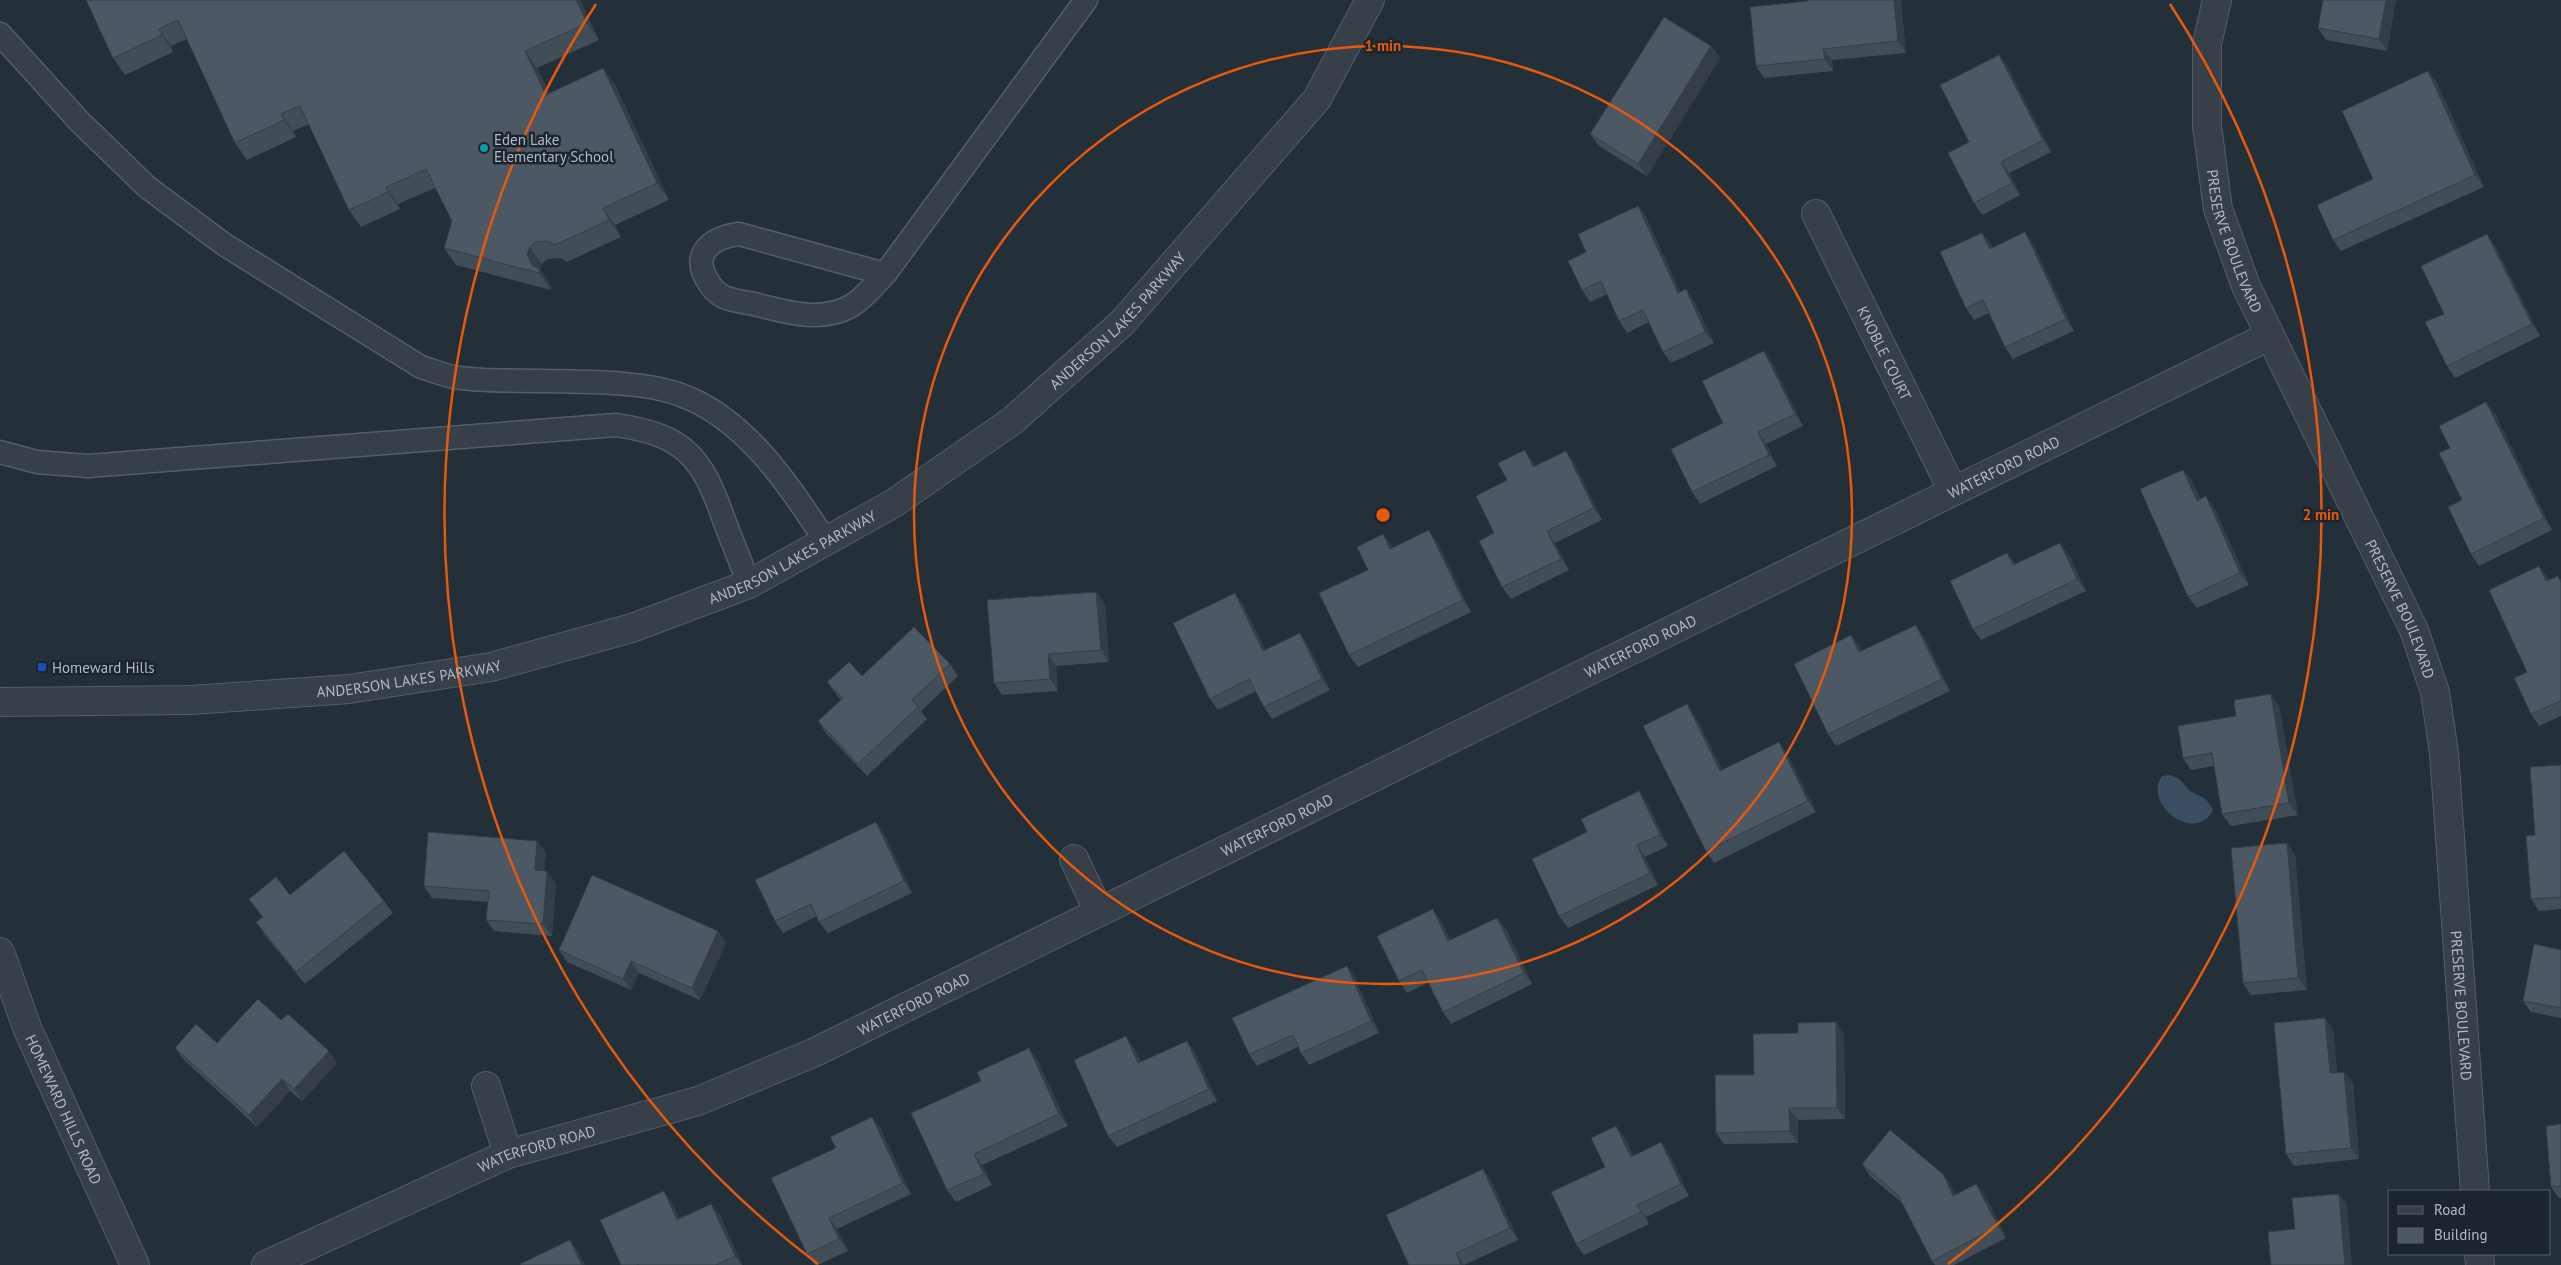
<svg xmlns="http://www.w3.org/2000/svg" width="2561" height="1265" viewBox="0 0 2561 1265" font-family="'PT Sans',sans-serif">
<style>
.water{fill:#394e61}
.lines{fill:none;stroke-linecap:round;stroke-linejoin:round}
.service-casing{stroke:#555e67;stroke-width:25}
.minor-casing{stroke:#555e67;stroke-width:30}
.tertiary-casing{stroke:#555e67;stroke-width:30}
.service{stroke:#374049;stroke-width:22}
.minor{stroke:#374049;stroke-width:28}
.tertiary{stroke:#374049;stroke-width:28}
.wall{fill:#414d57}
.shaded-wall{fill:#353e47}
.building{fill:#4c5965;stroke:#353e47}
.ring{fill:none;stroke:#e8590c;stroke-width:2.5}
.culture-dot{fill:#0f9aa8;stroke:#1c252e;stroke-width:2}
.transit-dot{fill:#1a4fb4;stroke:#1c252e;stroke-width:2}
.labels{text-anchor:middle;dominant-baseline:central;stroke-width:5;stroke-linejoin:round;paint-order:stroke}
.poi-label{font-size:15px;fill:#b2bbc5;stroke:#1c252e;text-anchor:start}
.street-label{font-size:15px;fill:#b2bbc5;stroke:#1c252e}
.centre{fill:#e8590c;stroke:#1c252e;stroke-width:2.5}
.ring-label{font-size:15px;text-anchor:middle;font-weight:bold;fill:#e8590c;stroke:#1c252e;stroke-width:5;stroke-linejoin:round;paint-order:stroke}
</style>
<rect width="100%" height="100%" fill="#232f39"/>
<path class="water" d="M2170,775C2185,779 2184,788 2192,792C2204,799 2205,795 2213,810C2195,845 2142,804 2162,776Z"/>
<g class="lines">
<g class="service-casing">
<g id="service">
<path d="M0,34L79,121L147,187L225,245L421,367C432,370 443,375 454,377C480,382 518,380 545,381C586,382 644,381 681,395C745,418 791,487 826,542"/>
<path d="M885,274L739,234C715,237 691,251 706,278C710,286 716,293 724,297C733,301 745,302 754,304C786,312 821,323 851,306C863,299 875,284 885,274L1086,0"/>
<path d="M0,452L37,462L88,466L616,425C685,435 702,457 724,520C732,541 741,563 749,584"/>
</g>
</g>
<g class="minor-casing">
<g id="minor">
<path id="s1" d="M2217,0L2207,44V126L2218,209L2246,286L2414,630L2435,692L2444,753L2475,1191"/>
<path id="s2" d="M1816,214L1953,491"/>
<polyline points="1074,859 1099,912"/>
<polyline points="486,1086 508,1154"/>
<polyline points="2479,1254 2480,1265"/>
<path id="s3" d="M266,1265L508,1154L698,1101L813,1053L2269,336"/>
</g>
</g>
<g class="tertiary-casing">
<g id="tertiary">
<path id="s4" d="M0,702L191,700L349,689L491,667L632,628L749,584L894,503L1012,421L1122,323L1317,99L1370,0"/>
<path id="s5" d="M0,952L28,1030L135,1265"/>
</g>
</g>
<use href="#service" class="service"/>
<use href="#minor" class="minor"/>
<use href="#tertiary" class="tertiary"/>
</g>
<g class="wall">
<polygon points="86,0 580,0 599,40 537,68 549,93 603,68 615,85 669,200 615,225 621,237 567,262 560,258 547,259 542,264 540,269 551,286 551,290 456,265 444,248 452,221 435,188 398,204 400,209 361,227 349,210 309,124 293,131 296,137 247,160 235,143 187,39 171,46 173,52 125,75 113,58"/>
<polygon points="1808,0 1901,0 1906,53 1832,60 1833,71 1764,78 1756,66 1808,1"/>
<polygon points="2396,0 2387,51 2326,40 2318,28"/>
<polygon points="1711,46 1720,58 1647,176 1599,146 1590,134"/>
<polygon points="1999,55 2007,66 2051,152 2009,173 2020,195 1982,215 1974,203 1969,142"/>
<polygon points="2428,71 2437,83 2484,187 2341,251 2333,240 2373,179"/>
<polygon points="1638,206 1646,217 1680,292 1686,289 1694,301 1714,343 1671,363 1663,352 1649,322 1627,333 1619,321 1607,294 1590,302 1582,290 1586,252"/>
<polygon points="2025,232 2033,244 2074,331 2013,359 2005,347 1989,313 1974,320 1966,308 1991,244 1992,248"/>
<polygon points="2495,246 2540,336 2455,378 2447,366 2444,314"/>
<polygon points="1772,363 1803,426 1766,444 1777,466 1700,504 1692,492"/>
<polygon points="2486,402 2495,414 2552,530 2479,566 2471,554 2462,500 2450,448"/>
<polygon points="1525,450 1535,466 1566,451 1574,463 1602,520 1555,543 1569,570 1511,599 1502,587 1507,480"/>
<polygon points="2183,470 2192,481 2200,499 2214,508 2249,585 2197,608 2188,597"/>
<polygon points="1437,542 1471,612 1358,667 1349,655 1368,570 1391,545 1393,548"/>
<polygon points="2007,553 2015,564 2069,555 2086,591 1981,640 1973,629"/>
<polygon points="2558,576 2561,580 2561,716 2539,726 2531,714 2527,672 2548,578 2549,580"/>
<polygon points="1096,592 1105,604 1109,662 1056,666 1058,691 1002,695 994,683"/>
<polygon points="1235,593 1243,605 1265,650 1308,645 1330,690 1272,719 1264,707 1256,691 1218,710 1210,699"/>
<polygon points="1851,635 1862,651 1924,637 1950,691 1836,746 1828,734"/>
<polygon points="950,664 958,676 921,711 927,719 867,776 826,733 818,721 841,700 836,694 827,682 862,676"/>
<polygon points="2279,706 2298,815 2231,826 2222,814 2214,766 2191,770 2183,758 2236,716"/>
<polygon points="1695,716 1722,770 1779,742 1787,754 1816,812 1714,863 1706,851"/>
<polygon points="2561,765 2561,909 2539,911 2531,899 2535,835"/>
<polygon points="1647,803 1668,846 1645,857 1658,885 1568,928 1559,916 1587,832"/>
<polygon points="876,822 884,834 912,893 828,933 819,922 817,916 783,933 775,921"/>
<polygon points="537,841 546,853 544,871 556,883 552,936 494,931 486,920 488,902 432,898 424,886"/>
<polygon points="2295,855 2307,990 2251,995 2243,983"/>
<polygon points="290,895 384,901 393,913 305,984 264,934 256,922 262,917 249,899"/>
<polygon points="1497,918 1506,929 1532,984 1451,1024 1443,1012 1429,982 1407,993 1399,981 1441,921 1450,940"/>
<polygon points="718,931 726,943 700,1000 639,973 631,990 567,962 559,950"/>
<polygon points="2561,950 2561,1018 2531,1012 2523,1001"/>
<polygon points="1347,966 1355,978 1379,1033 1309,1065 1301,1053 1298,1047 1257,1066 1249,1054"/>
<polygon points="2325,1018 2333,1030 2337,1072 2344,1072 2353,1083 2359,1159 2294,1166 2286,1154"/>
<polygon points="281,1020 337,1063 302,1101 290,1091 257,1127 183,1059 175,1048 217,1043"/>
<polygon points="1844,1034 1845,1119 1798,1120 1798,1143 1724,1144 1716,1133 1754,1075"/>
<polygon points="1187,1041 1195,1053 1217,1101 1117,1147 1108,1136 1134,1048 1141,1062"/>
<polygon points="1037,1059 1068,1126 982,1165 992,1185 956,1202 947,1190"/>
<polygon points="2561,1124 2561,1198 2559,1198 2551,1187"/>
<polygon points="880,1128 911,1194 837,1229 848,1251 818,1265 815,1265 807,1254"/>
<polygon points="1625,1138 1633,1156 1661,1142 1669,1154 1689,1196 1646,1217 1649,1224 1584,1255 1576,1244 1605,1167"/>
<polygon points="1862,1164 1943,1174 1951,1186 1955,1195 1976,1184 1985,1195 2006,1238 1954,1265 1935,1265 1932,1261 1902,1203 1870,1176"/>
<polygon points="1483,1169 1491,1181 1518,1240 1464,1265 1409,1265"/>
<polygon points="672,1203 679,1218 711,1204 720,1216 742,1265 621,1265"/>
</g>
<g class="shaded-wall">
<polygon points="576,0 580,0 599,40 587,23"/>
<polygon points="1894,0 1901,0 1906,53 1898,41"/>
<polygon points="2386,0 2396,0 2387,51 2379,39"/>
<polygon points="159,29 171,46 173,52 162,35"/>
<polygon points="1711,46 1720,58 1647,176 1638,164"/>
<polygon points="1823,49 1832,60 1833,71 1825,59"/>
<polygon points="525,51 537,68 558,112 546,95"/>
<polygon points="1999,55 2007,66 2051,152 2043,140"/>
<polygon points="603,68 615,85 669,200 657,183"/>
<polygon points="2428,71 2437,83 2484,187 2475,175"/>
<polygon points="281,114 293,131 296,137 284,120"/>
<polygon points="2001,162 2009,173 2020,195 2012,183"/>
<polygon points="386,187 398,204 400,209 388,192"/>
<polygon points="1638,206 1646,217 1686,304 1678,293"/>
<polygon points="603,208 615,225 621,237 609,220"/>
<polygon points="2025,232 2033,244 2074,331 2066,319"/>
<polygon points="1982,233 1991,244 1998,260 1990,249"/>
<polygon points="2487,234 2495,246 2540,336 2532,324"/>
<polygon points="530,247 542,264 540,269 551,286 551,290 539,273 532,265 527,254"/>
<polygon points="1686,289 1694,301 1714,343 1705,332"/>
<polygon points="1764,351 1772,363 1803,426 1795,414"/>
<polygon points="2486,402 2495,414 2552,530 2544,518"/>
<polygon points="1758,432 1766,444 1777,466 1769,455"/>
<polygon points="1525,450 1533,462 1542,479 1533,467"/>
<polygon points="1566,451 1574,463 1602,520 1594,508"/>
<polygon points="2183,470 2192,481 2206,512 2197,501"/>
<polygon points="2206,496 2214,508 2249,585 2240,573"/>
<polygon points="1429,530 1437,542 1471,612 1463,600"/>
<polygon points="1547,531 1555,543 1569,570 1561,559"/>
<polygon points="1383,534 1391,545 1399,561 1390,549"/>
<polygon points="2060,543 2069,555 2086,591 2077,579"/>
<polygon points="2539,566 2548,578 2555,593 2546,581"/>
<polygon points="1096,592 1105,604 1109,662 1101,650"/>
<polygon points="1235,593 1243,605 1272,662 1263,651"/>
<polygon points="1916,625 1924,637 1950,691 1942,679"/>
<polygon points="1300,633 1308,645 1330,690 1322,679"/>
<polygon points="1851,635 1860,647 1868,664 1859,652"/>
<polygon points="1048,654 1056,666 1058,691 1050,679"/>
<polygon points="2271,694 2279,706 2298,815 2289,803"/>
<polygon points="1687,704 1695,716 1729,783 1720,771"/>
<polygon points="1779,742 1787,754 1816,812 1808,801"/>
<polygon points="1639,791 1647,803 1668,846 1660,835"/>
<polygon points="876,822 884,834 912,893 904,881"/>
<polygon points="537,841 546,853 543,881 535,870"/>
<polygon points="2287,843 2295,855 2307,990 2298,978"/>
<polygon points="1637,845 1645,857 1658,885 1650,873"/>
<polygon points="547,871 556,883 552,936 543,924"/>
<polygon points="1433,909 1441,921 1457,953 1448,941"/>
<polygon points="1497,918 1506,929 1532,984 1524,973"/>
<polygon points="718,931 726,943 700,1000 692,988"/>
<polygon points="631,961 639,973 631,990 623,979"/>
<polygon points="1347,966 1355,978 1379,1033 1371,1021"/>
<polygon points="2325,1018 2333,1030 2338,1084 2330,1073"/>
<polygon points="1836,1022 1844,1034 1845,1119 1837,1108"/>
<polygon points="1126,1036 1134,1048 1146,1075 1138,1063"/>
<polygon points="1187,1041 1195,1053 1217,1101 1209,1089"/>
<polygon points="1029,1048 1037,1059 1068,1126 1059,1114"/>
<polygon points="329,1051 337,1063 302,1101 294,1089"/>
<polygon points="2344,1072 2353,1083 2359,1159 2351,1148"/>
<polygon points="282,1079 290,1091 257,1127 249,1115"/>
<polygon points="1789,1108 1798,1120 1798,1143 1790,1131"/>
<polygon points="872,1117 880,1128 911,1194 903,1183"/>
<polygon points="1616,1126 1625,1138 1640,1169 1631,1157"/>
<polygon points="1661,1142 1669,1154 1689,1196 1681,1184"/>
<polygon points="974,1154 982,1165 992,1185 984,1174"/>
<polygon points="1483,1169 1491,1181 1518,1240 1510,1228"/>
<polygon points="1943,1174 1951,1186 1962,1208 1953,1196"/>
<polygon points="1976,1184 1985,1195 2006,1238 1998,1226"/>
<polygon points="664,1191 672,1203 685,1231 677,1220"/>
<polygon points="2339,1194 2347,1205 2352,1265 2345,1265"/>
<polygon points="711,1204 720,1216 742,1265 735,1256"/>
<polygon points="1637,1205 1646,1217 1649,1224 1641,1212"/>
<polygon points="829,1218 837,1229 848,1251 839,1239"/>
<polygon points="570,1240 578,1252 585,1265 582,1265"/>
<polygon points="1456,1253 1464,1265 1461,1265"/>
</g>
<g class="building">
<polygon points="86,0 576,0 587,23 525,51 546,95 603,68 657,183 603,208 609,220 555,245 548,241 535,242 530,247 527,254 532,265 539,269 539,273 444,248 452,221 426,169 386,187 388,192 349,210 300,106 281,114 284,120 235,143 178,20 159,29 162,35 113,58"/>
<polygon points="1808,0 1894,0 1898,41 1823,49 1825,59 1756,66 1750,7 1808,1"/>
<polygon points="2323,0 2386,0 2379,39 2318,28"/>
<polygon points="1664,17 1711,46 1638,164 1590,134"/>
<polygon points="1999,55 2043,140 2001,162 2012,183 1974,203 1948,153 1969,142 1940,85"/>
<polygon points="2428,71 2475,175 2333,240 2317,205 2373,179 2342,111"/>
<polygon points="1638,206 1678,293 1686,289 1705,332 1663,352 1643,310 1619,321 1601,281 1582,290 1568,261 1586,252 1578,234"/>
<polygon points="2025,232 2066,319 2005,347 1983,300 1966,308 1940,252 1982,233 1990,249"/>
<polygon points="2487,234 2532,324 2447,366 2425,322 2444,314 2421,266"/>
<polygon points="1764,351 1795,414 1758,432 1769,455 1692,492 1671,449 1723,423 1702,381"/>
<polygon points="2486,402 2544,518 2471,554 2448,507 2462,500 2439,453 2450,448 2439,426"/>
<polygon points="1525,450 1533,467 1566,451 1594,508 1547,531 1561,559 1502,587 1479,541 1494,533 1476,496 1507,480 1498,463"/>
<polygon points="2183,470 2197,501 2206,496 2240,573 2188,597 2140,489"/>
<polygon points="1429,530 1463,600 1349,655 1319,593 1368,570 1357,547 1383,534 1390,549"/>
<polygon points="2060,543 2077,579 1973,629 1950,581 2007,553 2013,565"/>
<polygon points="2539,566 2546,581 2558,576 2561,582 2561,701 2531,714 2514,678 2527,672 2489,590"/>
<polygon points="1096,592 1101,650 1048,654 1050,679 994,683 987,600"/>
<polygon points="1235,593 1263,651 1300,633 1322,679 1264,707 1249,679 1210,699 1173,623"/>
<polygon points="1916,625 1942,679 1828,734 1794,664 1851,635 1859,652"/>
<polygon points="914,627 950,664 912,700 918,707 858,764 818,721 843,698 827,682 849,662 862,676"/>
<polygon points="2271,694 2289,803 2222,814 2212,753 2183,758 2178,726 2236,716 2234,700"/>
<polygon points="1687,704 1720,771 1779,742 1808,801 1706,851 1643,726"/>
<polygon points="2561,765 2561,897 2531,899 2526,836 2535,835 2530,767"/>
<polygon points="1639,791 1660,835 1637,845 1650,873 1559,916 1532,859 1587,832 1581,819"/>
<polygon points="876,822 904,881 819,922 811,904 775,921 755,880"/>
<polygon points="428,832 537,841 535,870 547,871 543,924 486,920 489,891 424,886"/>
<polygon points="2287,843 2298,978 2243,983 2231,848"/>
<polygon points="344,851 384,901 296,972 256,922 263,917 249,899 276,877 290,895"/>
<polygon points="592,875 718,931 692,988 631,961 623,979 559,950"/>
<polygon points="1433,909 1448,941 1497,918 1524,973 1443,1012 1422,970 1399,981 1377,936"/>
<polygon points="2534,944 2561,950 2561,1008 2523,1001"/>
<polygon points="1347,966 1371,1021 1301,1053 1293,1035 1249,1054 1232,1018"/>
<polygon points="258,999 281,1020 288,1014 329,1051 294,1089 282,1079 249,1115 175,1048 196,1024 217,1043"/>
<polygon points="2325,1018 2330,1073 2344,1072 2351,1148 2286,1154 2274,1023"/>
<polygon points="1836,1022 1837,1108 1789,1108 1790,1131 1716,1133 1715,1075 1754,1075 1753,1034 1798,1033 1798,1023"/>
<polygon points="1126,1036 1138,1063 1187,1041 1209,1089 1108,1136 1074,1060"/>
<polygon points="1029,1048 1059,1114 974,1154 984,1174 947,1190 911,1113 981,1081 977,1072"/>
<polygon points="872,1117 903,1183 829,1218 839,1239 807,1254 771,1178 836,1148 830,1137"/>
<polygon points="2561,1124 2561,1186 2551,1187 2546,1126"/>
<polygon points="1616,1126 1631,1157 1661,1142 1681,1184 1637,1205 1641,1212 1576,1244 1551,1192 1605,1167 1591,1138"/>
<polygon points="1890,1130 1943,1174 1953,1196 1976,1184 1998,1226 1932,1261 1898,1195 1862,1164"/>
<polygon points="1483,1169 1510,1228 1456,1253 1461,1265 1409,1265 1386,1215"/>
<polygon points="664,1191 677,1220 711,1204 735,1256 716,1265 638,1265 638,1264 637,1265 621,1265 600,1220"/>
<polygon points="2339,1194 2345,1265 2271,1265 2268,1232 2295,1229 2292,1198"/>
<polygon points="570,1240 582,1265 521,1265 520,1264"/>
</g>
<g class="ring">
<circle cx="1383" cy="515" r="469"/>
<path d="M818 1264A938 938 0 0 1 596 4M2170 4A938 938 0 0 1 1948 1264"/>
</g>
<circle class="culture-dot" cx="484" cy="148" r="5"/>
<rect class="transit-dot" x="37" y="662" width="10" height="10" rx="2.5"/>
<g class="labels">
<g class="poi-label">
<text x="494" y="139">Eden Lake<tspan x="494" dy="17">Elementary School</tspan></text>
<text x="52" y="667">Homeward Hills</text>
</g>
<g class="street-label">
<text stroke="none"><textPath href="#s1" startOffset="246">PRESERVE BOULEVARD</textPath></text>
<text stroke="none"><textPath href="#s4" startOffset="1220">ANDERSON LAKES PARKWAY</textPath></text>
<text stroke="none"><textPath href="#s2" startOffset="155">KNOBLE COURT</textPath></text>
<text stroke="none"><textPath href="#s3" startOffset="1915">WATERFORD ROAD</textPath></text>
<text stroke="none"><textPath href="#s4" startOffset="815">ANDERSON LAKES PARKWAY</textPath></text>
<text stroke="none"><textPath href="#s1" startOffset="651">PRESERVE BOULEVARD</textPath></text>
<text stroke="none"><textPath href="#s3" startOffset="1510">WATERFORD ROAD</textPath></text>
<text stroke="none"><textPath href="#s4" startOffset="410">ANDERSON LAKES PARKWAY</textPath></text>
<text stroke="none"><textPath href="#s3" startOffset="1105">WATERFORD ROAD</textPath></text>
<text stroke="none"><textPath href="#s3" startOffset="700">WATERFORD ROAD</textPath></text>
<text stroke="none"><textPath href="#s1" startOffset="1056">PRESERVE BOULEVARD</textPath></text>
<text stroke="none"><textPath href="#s5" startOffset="170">HOMEWARD HILLS ROAD</textPath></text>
<text stroke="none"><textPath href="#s3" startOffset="295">WATERFORD ROAD</textPath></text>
</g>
</g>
<circle cx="1383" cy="515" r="8" class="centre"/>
<g class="ring-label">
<text x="1383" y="51">1 min</text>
<text x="2321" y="520">2 min</text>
</g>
<rect x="2388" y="1190" width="162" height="65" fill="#1c252e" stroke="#58616a"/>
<rect x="2398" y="1206" width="25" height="8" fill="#374049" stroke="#58616a"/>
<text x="2434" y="1215" font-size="15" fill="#b2bbc5">Road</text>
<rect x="2398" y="1228" width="25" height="15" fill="#4c5965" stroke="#58616a"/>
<text x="2434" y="1240" font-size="15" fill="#b2bbc5">Building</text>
</svg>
